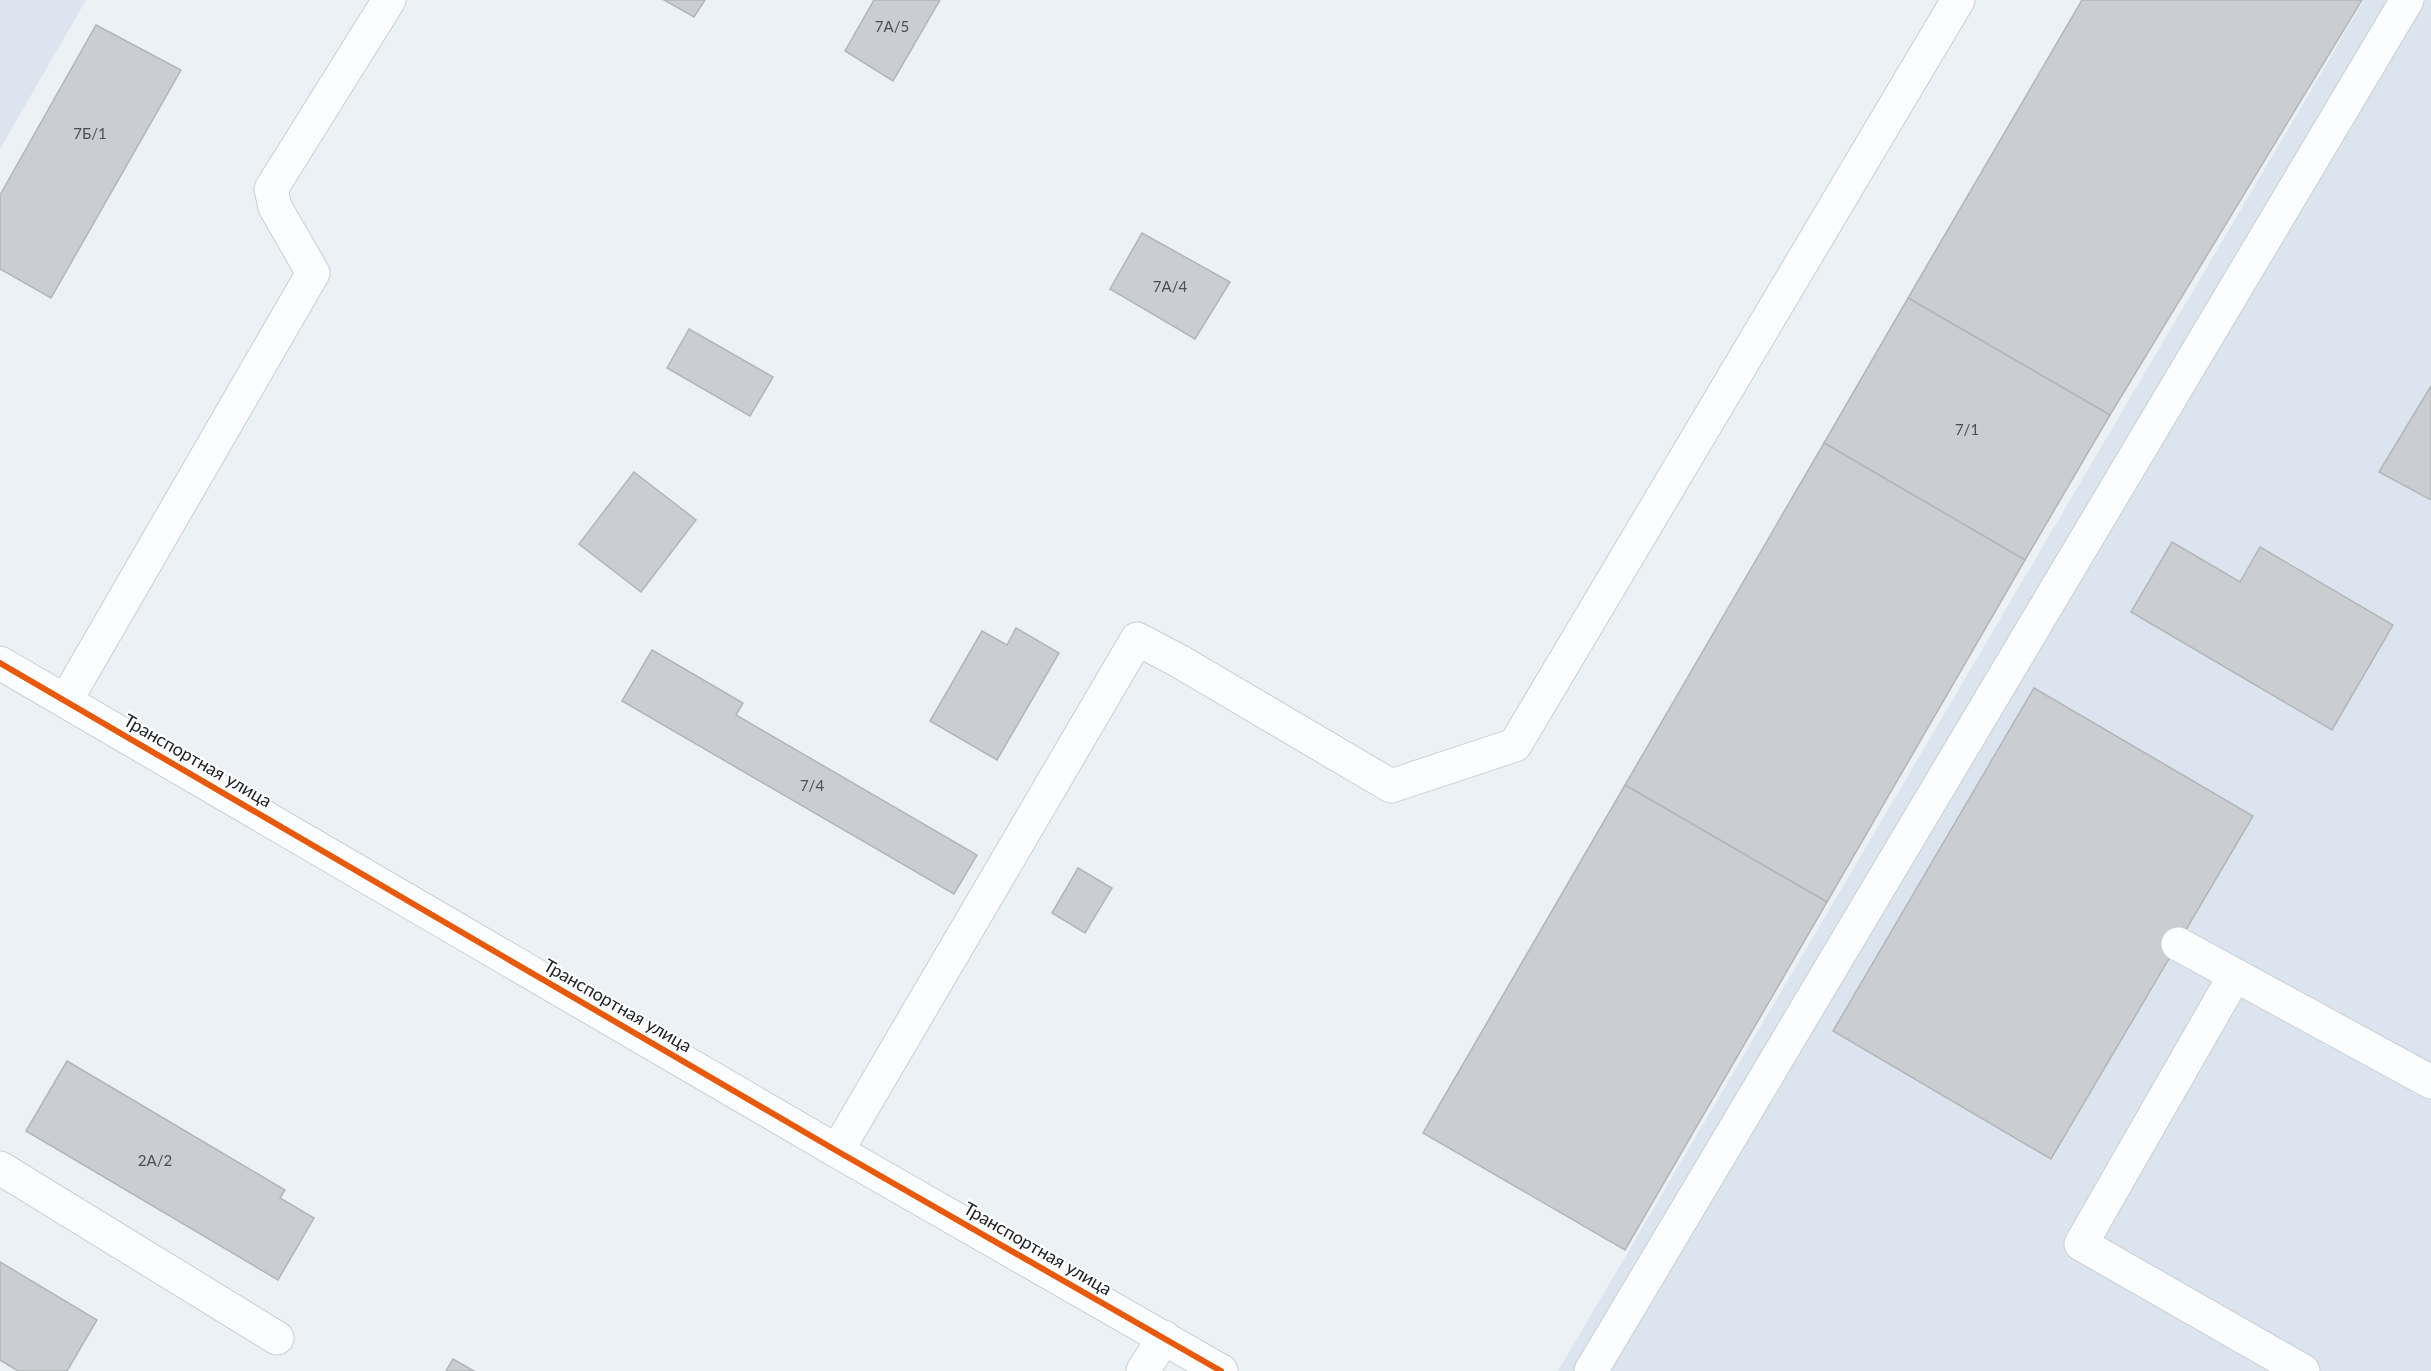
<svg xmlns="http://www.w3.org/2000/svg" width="2431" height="1371" viewBox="0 0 2431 1371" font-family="Lato,sans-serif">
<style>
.built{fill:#dce5ef}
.building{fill:#cacdd1;stroke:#b2b6b9;stroke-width:1.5}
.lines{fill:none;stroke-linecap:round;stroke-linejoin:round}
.minor-casing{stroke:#cbcfd2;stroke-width:35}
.minor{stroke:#fcfdfe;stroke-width:33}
.cycleway-casing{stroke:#fff;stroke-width:10}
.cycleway{stroke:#e8590c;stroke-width:6}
.labels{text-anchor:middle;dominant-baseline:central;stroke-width:4.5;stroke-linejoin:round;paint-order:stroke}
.number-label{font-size:15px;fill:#4c4f52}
.street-label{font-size:18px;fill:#222528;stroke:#fff}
</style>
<rect width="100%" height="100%" fill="#ecf1f6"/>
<g class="built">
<polygon points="0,0 86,0 0,149"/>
<polygon points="2364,0 2431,0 2431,1371 1558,1371"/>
</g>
<g class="building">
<polygon points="664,0 705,0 694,17"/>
<polygon points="874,0 940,0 893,81 845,51"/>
<polygon points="2082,0 2362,0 2110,415 1908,298"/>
<polygon points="96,25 181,70 51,298 0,269 0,195"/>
<polygon points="1142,233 1230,282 1195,339 1110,289"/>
<polygon points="1908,298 2110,415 2025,560 1824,443"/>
<polygon points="689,329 773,377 750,416 667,368"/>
<polygon points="2431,386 2431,500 2379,472"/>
<polygon points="1824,443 2025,560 1827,902 1625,785"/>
<polygon points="634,472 696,520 641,592 579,544"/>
<polygon points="2172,542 2240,582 2260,547 2393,625 2332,730 2131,612"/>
<polygon points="1016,628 1059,653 997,760 930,721 982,631 1007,645"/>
<polygon points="652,650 743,703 736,715 977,855 954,894 622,701"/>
<polygon points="2034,688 2253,816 2051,1159 1833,1031"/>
<polygon points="1625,785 1827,902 1625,1250 1423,1133"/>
<polygon points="1078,868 1112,888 1085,933 1052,913"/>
<polygon points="67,1061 285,1190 280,1198 314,1218 278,1280 26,1131"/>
<polygon points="0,1262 97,1320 67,1371 18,1371 0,1360"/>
<polygon points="453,1359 474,1371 446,1371"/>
</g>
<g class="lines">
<g class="minor-casing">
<g id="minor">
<polyline points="0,663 837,1151 1221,1371"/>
<polyline points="66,700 313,273 275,207 271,189 389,0"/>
<polyline points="2178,944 2431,1082"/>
<polyline points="2235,975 2081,1244 2303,1371"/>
<polyline points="837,1151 1137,639 1179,661 1391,786 1515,745 1958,0"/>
<polyline points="0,1168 277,1338"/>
<polyline points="1143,1371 1164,1337"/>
<polyline points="1591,1371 2407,0"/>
</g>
</g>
<use href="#minor" class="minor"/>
<g class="cycleway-casing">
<polyline id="cycleway" points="0,663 837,1151 1221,1371"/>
</g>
<use href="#cycleway" class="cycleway"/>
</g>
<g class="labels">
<g class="number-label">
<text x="892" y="26">7А/5</text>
<text x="90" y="133">7Б/1</text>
<text x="1170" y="286">7А/4</text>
<text x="1967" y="429">7/1</text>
<text x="812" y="785">7/4</text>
<text x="155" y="1160">2А/2</text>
</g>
<g class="street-label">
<text transform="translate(198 760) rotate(30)">Транспортная улица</text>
<text transform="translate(618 1005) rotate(30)">Транспортная улица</text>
<text transform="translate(1038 1248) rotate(30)">Транспортная улица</text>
</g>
</g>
</svg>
